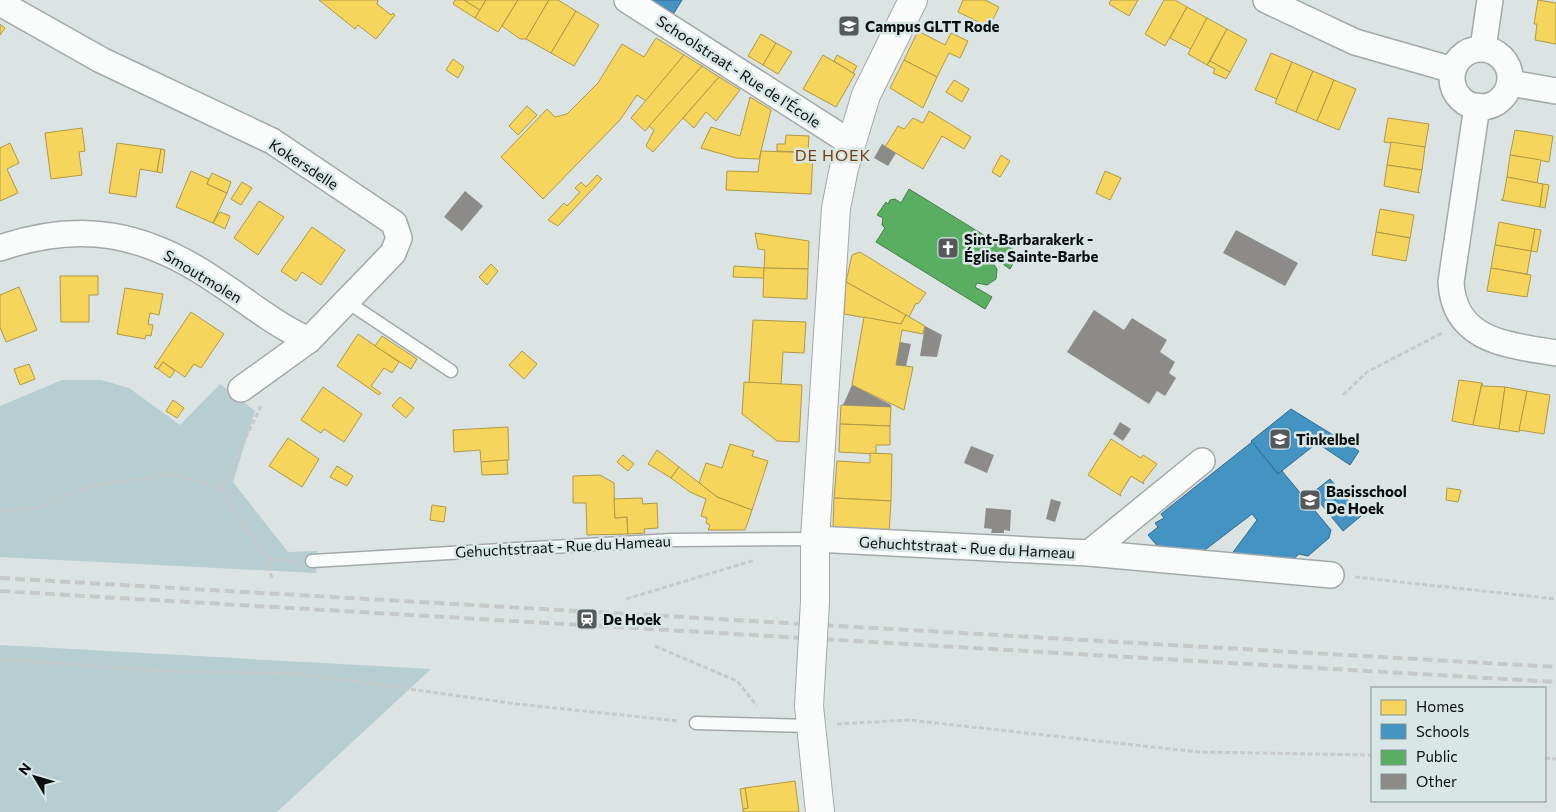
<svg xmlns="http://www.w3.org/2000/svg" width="1556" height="812" viewBox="0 0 1556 812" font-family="Commissioner,sans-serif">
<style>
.green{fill:#b6cecf}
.homes{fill:#f6d55c;stroke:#af9945}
.schools{fill:#4393c3;stroke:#326b8d}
.public{fill:#5aae61;stroke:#427e48}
.building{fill:#8d8b88}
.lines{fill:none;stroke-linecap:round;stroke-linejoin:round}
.service-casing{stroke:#a3a9a9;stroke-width:15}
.minor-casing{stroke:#a3a9a9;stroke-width:28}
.tertiary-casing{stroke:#a3a9a9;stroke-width:30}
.path{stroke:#c8caca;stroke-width:3;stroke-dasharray:5 2.5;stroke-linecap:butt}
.service{stroke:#fafbfb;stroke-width:12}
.minor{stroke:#fafbfb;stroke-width:25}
.tertiary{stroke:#fafbfb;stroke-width:28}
.rail{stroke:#c7c9c9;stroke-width:4;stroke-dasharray:10 5;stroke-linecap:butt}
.tertiary-bridge-casing{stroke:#a3a9a9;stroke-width:30;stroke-linecap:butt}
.tertiary-bridge{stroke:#fafbfb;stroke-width:28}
.labels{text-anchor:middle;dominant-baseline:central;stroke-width:5;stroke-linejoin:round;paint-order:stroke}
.poi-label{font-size:15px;font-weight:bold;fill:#0a0e0e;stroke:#d9e6e6;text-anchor:start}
.street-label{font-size:15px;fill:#0a0e0e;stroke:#d9e6e6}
.neighbourhood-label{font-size:16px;letter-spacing:1px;fill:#783d0c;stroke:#d9e6e6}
</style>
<rect width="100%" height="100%" fill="#dce3e3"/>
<g class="green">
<polygon points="62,380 101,380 129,388 180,425 220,384 255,411 233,482 288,552 317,551 316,573 0,557 0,406"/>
<polygon points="0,645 431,669 277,812 0,812"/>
</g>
<g class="homes">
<polygon points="319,0 378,0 377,4 391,15 393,13 395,15 376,39 358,25 355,29"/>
<polygon points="455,0 464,0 480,10 475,18 453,4"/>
<polygon points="464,0 486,0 480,10"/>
<polygon points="486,0 518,0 498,32 475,18"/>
<polygon points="518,0 549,0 526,39 520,39 502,26"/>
<polygon points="549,0 558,0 576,11 551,53 526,39"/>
<polygon points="963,0 985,0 999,7 989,27 958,12"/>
<polygon points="1111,0 1138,0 1129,16 1109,4"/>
<polygon points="1164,0 1175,0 1187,7 1165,46 1145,34"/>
<polygon points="1538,0 1556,3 1556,44 1535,40 1537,24 1534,24"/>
<polygon points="1187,7 1207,18 1191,49 1170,38"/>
<polygon points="576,11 599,25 574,66 551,53"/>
<polygon points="1207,18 1227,29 1207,65 1188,54"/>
<polygon points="0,24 5,28 0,35"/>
<polygon points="1227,29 1247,40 1230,72 1210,61"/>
<polygon points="918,31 945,45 951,33 968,41 960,58 949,53 937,77 904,60"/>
<polygon points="761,34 776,43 763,65 748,56"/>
<polygon points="656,38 684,55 646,101 637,95 620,120 543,199 501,157 547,109 555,117 567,114 598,83 622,44 644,57"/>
<polygon points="776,43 792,52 778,74 763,65"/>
<polygon points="1271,53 1292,62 1277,99 1255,90"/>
<polygon points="684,55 702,66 645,131 631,118"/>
<polygon points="823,55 855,74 836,107 803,89"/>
<polygon points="837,55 857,66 853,73 834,61"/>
<polygon points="453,59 464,67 458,78 446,70"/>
<polygon points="904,60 937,77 923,108 890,88"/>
<polygon points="1210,61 1230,72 1226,79 1213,73 1215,69 1207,65"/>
<polygon points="1292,62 1313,71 1296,112 1275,103"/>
<polygon points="702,66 719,77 653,152 646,146 654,130 649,126"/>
<polygon points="1313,71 1334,80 1317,121 1296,112"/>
<polygon points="719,77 740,90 716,121 706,112 694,128 683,118"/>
<polygon points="954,80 969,89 962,102 946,92"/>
<polygon points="1334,80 1356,89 1339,130 1317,121"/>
<polygon points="750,97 771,110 759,159 736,158 701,148 711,127 740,136"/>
<polygon points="527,106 537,115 518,135 509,126"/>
<polygon points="929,111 971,137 964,149 942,136 923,169 885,147 898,126 904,129 913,118 923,123"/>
<polygon points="1388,118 1429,124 1425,147 1384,142"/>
<polygon points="82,128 85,151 79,152 82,175 51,179 45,133"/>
<polygon points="1515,130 1553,136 1549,162 1510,155"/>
<polygon points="786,135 809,136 808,152 777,151 777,144 785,144"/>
<polygon points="1391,142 1425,147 1422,170 1387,165"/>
<polygon points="10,143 19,163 7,169 18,193 0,201 0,148"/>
<polygon points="117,143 161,149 157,172 140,169 136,197 109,193"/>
<polygon points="161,149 165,150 162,173 157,172"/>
<polygon points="761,151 813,153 811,194 726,190 727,171 758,172"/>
<polygon points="1001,155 1010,161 1000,177 992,172"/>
<polygon points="1510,155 1541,160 1537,183 1507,177"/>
<polygon points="1387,165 1422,170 1418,191 1420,193 1384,186"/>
<polygon points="191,171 209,179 207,184 227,193 213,223 176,207"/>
<polygon points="1105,171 1121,178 1110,200 1096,193"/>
<polygon points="212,173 231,182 227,193 207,184"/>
<polygon points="597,175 602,179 558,226 548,220 564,203 567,206 580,192 575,188 581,182 586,187"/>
<polygon points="1507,177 1543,184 1540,207 1501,200 1503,199"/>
<polygon points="242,182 252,188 241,205 231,199"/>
<polygon points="1543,184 1549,185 1545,208 1540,207"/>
<polygon points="259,201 284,217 258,255 234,238"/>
<polygon points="1380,209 1414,215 1410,238 1376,232"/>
<polygon points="220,212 230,216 225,229 213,223"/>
<polygon points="1499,222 1535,229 1531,251 1495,245"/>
<polygon points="312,227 345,250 321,285 302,272 296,281 281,271"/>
<polygon points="1535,229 1541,230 1537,252 1531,251"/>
<polygon points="1376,232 1410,238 1406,261 1372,255"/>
<polygon points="755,233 809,241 808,269 764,268 765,250 758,249"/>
<polygon points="1495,245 1531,251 1527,274 1491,268"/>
<polygon points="860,252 926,293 918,304 916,303 909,317 846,282 852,255"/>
<polygon points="491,264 498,271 487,285 479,277"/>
<polygon points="734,266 764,268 764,278 733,277"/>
<polygon points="764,268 808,269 807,299 763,297"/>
<polygon points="1491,268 1531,275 1527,297 1487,291"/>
<polygon points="60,276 98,276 98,295 89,295 89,322 61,322"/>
<polygon points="846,282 906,315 901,324 844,314"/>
<polygon points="19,287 37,330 6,342 0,327 0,295"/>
<polygon points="125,288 163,294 159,315 150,313 148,324 153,325 151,336 146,335 145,339 117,334"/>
<polygon points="191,312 224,334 201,368 194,364 185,377 163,362 158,369 154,367"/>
<polygon points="906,315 925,326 923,334 902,330 896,365 913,367 904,410 852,385 864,317 901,324"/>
<polygon points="753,320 806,322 804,353 783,352 781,384 749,383"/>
<polygon points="358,334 399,362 392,373 384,368 371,386 381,393 379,395 337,366"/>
<polygon points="382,336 417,359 411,369 375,346"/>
<polygon points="522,351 537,364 524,379 509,365"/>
<polygon points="163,362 175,371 170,378 158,369"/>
<polygon points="29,364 35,379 20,385 14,369"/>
<polygon points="1459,380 1482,383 1473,425 1452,421"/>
<polygon points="744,382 802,385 799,442 777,441 742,414"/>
<polygon points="1482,383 1483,386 1505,387 1499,429 1473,425"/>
<polygon points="323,387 362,414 344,442 324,429 321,433 301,420"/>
<polygon points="1505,387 1527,391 1519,432 1499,429"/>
<polygon points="1527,391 1550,395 1544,434 1519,430"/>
<polygon points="400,397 414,408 406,418 392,406"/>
<polygon points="173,400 184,408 177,418 166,411"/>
<polygon points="841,405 891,407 890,426 840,424"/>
<polygon points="840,424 890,426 890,445 876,445 876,454 839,452"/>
<polygon points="508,427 509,460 481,462 480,450 454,452 453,430"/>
<polygon points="288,438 319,459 302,487 269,466"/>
<polygon points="1111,439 1141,458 1143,455 1157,464 1143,482 1144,484 1131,476 1120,494 1121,496 1088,475"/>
<polygon points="730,444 754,451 752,456 768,461 752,510 717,497 699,483 706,463 722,468"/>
<polygon points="657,450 679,467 671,478 648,464"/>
<polygon points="870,453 892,454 891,501 834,498 837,461 870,463"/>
<polygon points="623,455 634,464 628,471 617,462"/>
<polygon points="507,460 508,474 482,475 481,462"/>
<polygon points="337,466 353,476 347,486 330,477"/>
<polygon points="679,467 717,497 752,510 745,530 708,530 710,525 706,523 707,518 701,516 706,499 690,492 671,478"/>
<polygon points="600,475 614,483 615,518 627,517 628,534 587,535 586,503 573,503 573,476"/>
<polygon points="1447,488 1461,490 1458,502 1446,500"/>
<polygon points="642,498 643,504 657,503 658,528 644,529 645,533 628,534 627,517 615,518 614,499"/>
<polygon points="834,498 891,501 889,533 833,529"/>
<polygon points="432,505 446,507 444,522 430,520"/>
<polygon points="795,781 799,812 743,812 743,809 748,808 745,788"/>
<polygon points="745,788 748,808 743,809 740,789"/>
</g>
<g class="schools">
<polygon points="651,0 682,0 674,13"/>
<polygon points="1291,409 1359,451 1350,465 1317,443 1278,474 1251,441"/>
<polygon points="1252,442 1278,474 1282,471 1331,530 1329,538 1308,556 1299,554 1290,562 1231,555 1257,520 1252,514 1201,553 1199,550 1192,552 1160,549 1148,535 1158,527 1155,523 1164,518 1161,514"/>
<polygon points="1330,479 1361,516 1343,531 1312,493"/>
</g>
<polygon class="public" points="909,189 995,242 1000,241 1019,253 1010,269 994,258 992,262 997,269 996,279 987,285 977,283 975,287 992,297 985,309 876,242 885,228 882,225 883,218 877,215 886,202 888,204 890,200 895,199 901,203"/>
<g class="building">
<polygon points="882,144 896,153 888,166 874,158"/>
<polygon points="465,191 483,206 462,231 444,217"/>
<polygon points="1236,230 1298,263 1285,286 1223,253"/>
<polygon points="1094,310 1124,330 1132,318 1167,340 1160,352 1175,362 1169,373 1176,378 1165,396 1157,391 1149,404 1067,352"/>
<polygon points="925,326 942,335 937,357 920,356"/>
<polygon points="900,342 911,344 906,366 896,365"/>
<polygon points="852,385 891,405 891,407 843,405"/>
<polygon points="1120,422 1131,429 1123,441 1113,434"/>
<polygon points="971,446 994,455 987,473 964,463"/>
<polygon points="1051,499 1061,502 1055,522 1046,519"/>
<polygon points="986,508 1011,510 1010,531 1004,530 1004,533 991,533 992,529 984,528"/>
</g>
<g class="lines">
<g class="service-casing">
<g id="service">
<polyline points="346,301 451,371"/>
<polyline points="312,561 672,540 815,539"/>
<polyline points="696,723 810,726"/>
</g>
</g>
<g class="minor-casing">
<g id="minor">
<polyline points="627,0 851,143"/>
<polyline points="1266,0 1355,42 1453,70"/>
<polyline points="0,3 101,60 272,141 394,223 399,238 393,253 309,340 241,389"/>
<polyline points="1483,48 1490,0"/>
<circle cx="1481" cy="78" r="29"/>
<polyline points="1510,83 1556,91"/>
<path d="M1477,106L1451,282C1454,342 1509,345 1556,353"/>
<path d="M0,248C81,220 146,233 216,281C247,301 275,325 309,340"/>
<polyline points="815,539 1089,553 1331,575"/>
<polyline points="1089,553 1202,461"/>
</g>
</g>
<g class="tertiary-casing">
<g id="tertiary">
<polyline points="815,602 815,539 836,208 844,168 866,95 913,0"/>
<polyline points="809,706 820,812"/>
</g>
</g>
<g class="path">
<polyline points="1343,395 1367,372 1444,332"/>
<path d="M261,406L222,487C227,504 257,546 270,559L294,561"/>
<polyline points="0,511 38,508 91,486 171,474 222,487"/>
<polyline points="270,559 268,566 272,578"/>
<polyline points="1355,577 1556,599"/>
<polyline points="626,599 755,560"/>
<polyline points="655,646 737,681 757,706"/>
<polyline points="0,659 161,671 301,674 517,704 679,721"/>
<polyline points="837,724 909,720 1198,752 1372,755"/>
<polyline points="1545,758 1556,759"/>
</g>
<use href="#service" class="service"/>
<use href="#minor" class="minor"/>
<use href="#tertiary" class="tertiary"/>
<g class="rail">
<polyline points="0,578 1556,667"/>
<polyline points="0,591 1556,682"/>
</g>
<g class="tertiary-bridge-casing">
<polyline id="tertiary-bridge" points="809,706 815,602"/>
</g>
<use href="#tertiary-bridge" class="tertiary-bridge"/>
</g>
<defs>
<g id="university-square" transform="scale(1.125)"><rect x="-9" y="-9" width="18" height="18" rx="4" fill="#545959" stroke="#d9e6e6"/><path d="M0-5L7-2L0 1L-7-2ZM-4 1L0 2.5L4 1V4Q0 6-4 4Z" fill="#fff"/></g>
<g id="church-square" transform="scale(1.125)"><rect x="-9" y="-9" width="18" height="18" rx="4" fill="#545959" stroke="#d9e6e6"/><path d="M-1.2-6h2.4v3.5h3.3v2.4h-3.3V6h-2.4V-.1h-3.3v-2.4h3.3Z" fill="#fff"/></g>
<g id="school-square" transform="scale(1.125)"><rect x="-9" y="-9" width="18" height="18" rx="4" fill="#545959" stroke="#d9e6e6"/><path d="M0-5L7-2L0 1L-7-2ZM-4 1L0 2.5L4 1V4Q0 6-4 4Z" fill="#fff"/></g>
<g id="station-square" transform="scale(1.125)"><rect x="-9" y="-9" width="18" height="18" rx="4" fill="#545959" stroke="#d9e6e6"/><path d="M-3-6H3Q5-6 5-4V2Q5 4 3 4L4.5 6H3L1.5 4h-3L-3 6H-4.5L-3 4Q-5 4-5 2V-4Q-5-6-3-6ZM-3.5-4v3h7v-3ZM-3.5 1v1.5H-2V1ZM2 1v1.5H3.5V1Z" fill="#fff"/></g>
</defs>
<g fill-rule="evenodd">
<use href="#university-square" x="849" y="26"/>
<use href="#church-square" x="948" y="248"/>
<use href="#school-square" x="1280" y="439"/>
<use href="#school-square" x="1310" y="500"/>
<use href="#station-square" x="587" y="619"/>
</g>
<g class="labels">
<g class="poi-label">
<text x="865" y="26">Campus GLTT Rode</text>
<text x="964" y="239">Sint-Barbarakerk -<tspan x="964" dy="17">Église Sainte-Barbe</tspan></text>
<text x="1296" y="439">Tinkelbel</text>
<text x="1326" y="491">Basisschool<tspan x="1326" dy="17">De Hoek</tspan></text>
<text x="603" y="619">De Hoek</text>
</g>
<g class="street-label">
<text transform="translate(739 71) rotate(33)">Schoolstraat - Rue de l'École</text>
<text transform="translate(304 164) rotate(33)">Kokersdelle</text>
<text transform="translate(203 276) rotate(31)">Smoutmolen</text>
<text transform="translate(563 546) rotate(-3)">Gehuchtstraat - Rue du Hameau</text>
<text transform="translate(967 547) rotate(3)">Gehuchtstraat - Rue du Hameau</text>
</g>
<g class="neighbourhood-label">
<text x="833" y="154">DE HOEK</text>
</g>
</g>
<rect x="1371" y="687" width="175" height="115" fill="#d9e6e6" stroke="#869090"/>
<rect x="1381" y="700" width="25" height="15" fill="#f6d55c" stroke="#869090"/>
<text x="1416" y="712" font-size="15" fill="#0a0e0e">Homes</text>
<rect x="1381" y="724" width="25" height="15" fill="#4393c3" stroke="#869090"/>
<text x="1416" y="737" font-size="15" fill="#0a0e0e">Schools</text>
<rect x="1381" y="750" width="25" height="15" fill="#5aae61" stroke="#869090"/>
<text x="1416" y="762" font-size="15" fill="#0a0e0e">Public</text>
<rect x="1381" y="774" width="25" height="15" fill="#8d8b88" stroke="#869090"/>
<text x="1416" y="787" font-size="15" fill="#0a0e0e">Other</text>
<g transform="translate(35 777) rotate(308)" stroke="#d9e6e6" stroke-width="4" paint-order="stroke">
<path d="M0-4L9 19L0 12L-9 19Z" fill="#0a0e0e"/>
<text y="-8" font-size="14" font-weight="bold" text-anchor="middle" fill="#0a0e0e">N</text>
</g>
</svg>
